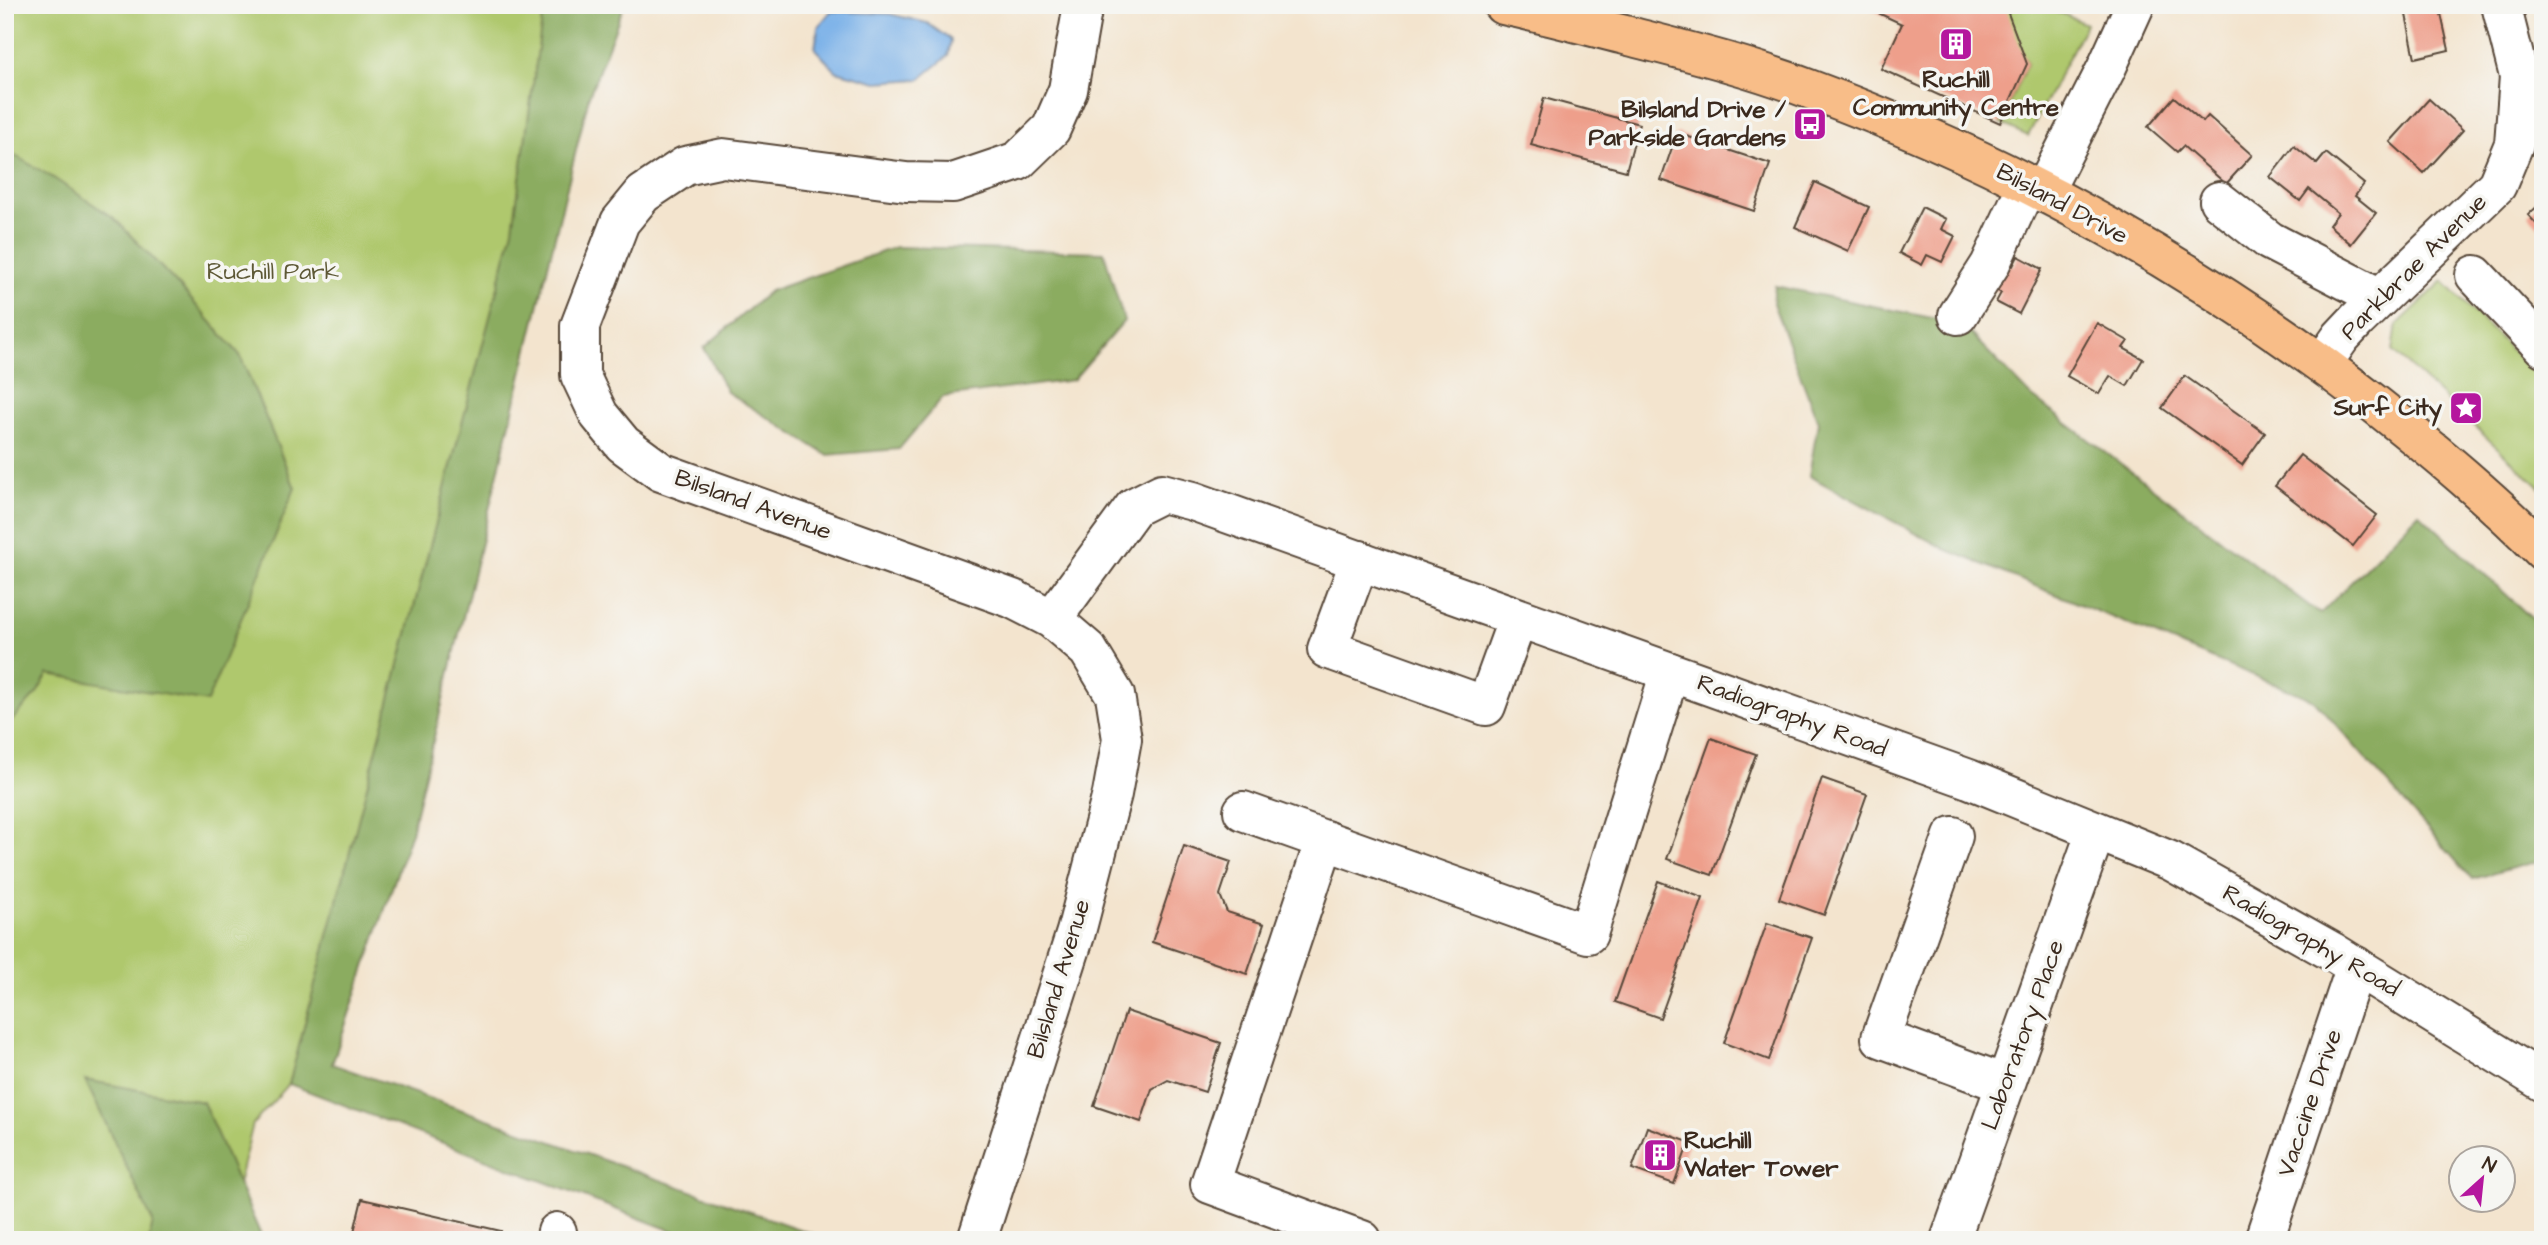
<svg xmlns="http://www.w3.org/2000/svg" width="2548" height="1245" viewBox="0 0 2548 1245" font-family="'Architects Daughter',sans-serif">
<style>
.green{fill:#afc86d;stroke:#757946;stroke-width:2}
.forest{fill:#8bac60;stroke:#636b3f;stroke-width:2}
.water{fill:#79b0e8;stroke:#5a6d83;stroke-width:2}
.building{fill:#ee9f8b}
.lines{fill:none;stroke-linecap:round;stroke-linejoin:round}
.minor-casing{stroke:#574638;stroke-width:42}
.major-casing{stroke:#574638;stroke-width:42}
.minor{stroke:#fff;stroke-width:38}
.major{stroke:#f8bd88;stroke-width:38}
.labels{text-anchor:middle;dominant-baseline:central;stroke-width:7;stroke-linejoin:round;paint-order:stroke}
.poi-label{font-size:24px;font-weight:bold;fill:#3b2a1e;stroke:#f6f6f2;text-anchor:end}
.street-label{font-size:24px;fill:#3b2a1e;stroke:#f6f6f2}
.park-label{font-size:24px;fill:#5e5936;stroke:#f6f6f2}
</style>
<rect width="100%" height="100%" fill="#f6f6f2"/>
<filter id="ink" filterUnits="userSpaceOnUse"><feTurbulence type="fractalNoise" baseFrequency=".0143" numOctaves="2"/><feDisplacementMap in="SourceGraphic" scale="14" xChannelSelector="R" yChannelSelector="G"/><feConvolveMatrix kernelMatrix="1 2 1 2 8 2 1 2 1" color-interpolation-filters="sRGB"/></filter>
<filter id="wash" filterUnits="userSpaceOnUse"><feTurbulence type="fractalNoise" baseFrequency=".00686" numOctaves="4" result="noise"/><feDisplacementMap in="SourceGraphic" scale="28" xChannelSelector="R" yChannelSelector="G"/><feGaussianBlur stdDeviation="1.57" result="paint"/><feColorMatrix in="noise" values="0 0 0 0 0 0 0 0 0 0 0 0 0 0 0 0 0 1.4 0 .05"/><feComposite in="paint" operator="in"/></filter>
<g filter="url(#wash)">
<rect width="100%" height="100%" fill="#f3e4ce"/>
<g class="green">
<polygon points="5,5 624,5 589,96 411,832 332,1064 289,1084 253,1124 224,1240 5,1240"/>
<polygon points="2000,5 2043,5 2086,24 2028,136 2000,123 2027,64"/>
<polygon points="2443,281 2543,382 2543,490 2393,351 2397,325"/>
</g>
<g class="forest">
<polygon points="544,5 624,5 589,96 411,832 332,1064 830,1240 696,1240 289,1084 513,229"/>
<polygon points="5,150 52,177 114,218 181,288 240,355 295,488 207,702 48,674 37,693 5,728"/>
<polygon points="896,247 1104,252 1124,321 1073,380 943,397 899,449 827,455 727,392 704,348 770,291"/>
<polygon points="1775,286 1961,324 2031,396 2320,614 2419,513 2543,629 2543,860 2472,879 2314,700 1945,549 1809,476 1818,422 1773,303"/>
<polygon points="85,1080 203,1102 263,1240 149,1240 153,1222"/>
</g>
<polygon class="water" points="831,11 890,14 927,23 951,40 948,56 920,79 877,82 836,71 815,49 818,27"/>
<g id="blocks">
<g class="building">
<polygon points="1861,5 2000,5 2006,8 2027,64 2000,123 1881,69 1902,24"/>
<polygon points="2404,5 2439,5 2449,50 2415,58"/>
<polygon points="2174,97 2203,122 2208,116 2252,155 2226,184 2183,146 2177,152 2148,127"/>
<polygon points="1544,98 1639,124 1626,171 1531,145"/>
<polygon points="2429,99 2463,130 2424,173 2390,142"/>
<polygon points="1677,133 1770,164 1754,211 1661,180"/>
<polygon points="2294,146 2317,164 2326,153 2364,184 2355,196 2376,213 2351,244 2329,225 2338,213 2309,189 2300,201 2270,177"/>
<polygon points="1815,182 1869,207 1848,251 1795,227"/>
<polygon points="2543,201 2543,231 2528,215"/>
<polygon points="1922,207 1946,219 1941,229 1955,236 1942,262 1927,255 1922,265 1899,253"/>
<polygon points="2018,256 2042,269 2019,314 1996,302 2001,293 1987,285 2000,259 2013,266"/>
<polygon points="2097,323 2128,341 2123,348 2143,359 2127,386 2110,376 2099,394 2067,376"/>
<polygon points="2185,376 2265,433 2242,465 2162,408"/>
<polygon points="2300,455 2377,515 2353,546 2275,486"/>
<polygon points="1711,738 1756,754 1712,875 1667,859"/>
<polygon points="1822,778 1867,794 1824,915 1779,899"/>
<polygon points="1184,846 1231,862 1220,895 1227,912 1264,924 1247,974 1152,942"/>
<polygon points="1658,881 1703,898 1660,1018 1615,1002"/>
<polygon points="1767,923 1812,938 1769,1060 1724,1043"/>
<polygon points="1126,1011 1221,1043 1205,1092 1168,1080 1152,1089 1141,1122 1094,1106"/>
<polygon points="1647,1127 1689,1142 1674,1184 1632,1169"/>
<polygon points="362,1199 501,1231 499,1240 352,1240"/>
</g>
</g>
</g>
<g filter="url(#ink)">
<use href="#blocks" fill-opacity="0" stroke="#574638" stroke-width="2"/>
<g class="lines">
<g class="minor-casing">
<g id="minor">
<polyline points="2043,193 2106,69 2135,5"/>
<polyline points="2219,201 2270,241 2380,298"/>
<polyline points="2475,275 2543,347"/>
<polyline points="1958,315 1990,265 2027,185"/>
<polyline points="2322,364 2341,337 2357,320 2497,185 2514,144 2519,76 2501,5"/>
<polyline points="1360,560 1327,649 1486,706 1518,618"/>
<polyline points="1052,619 1134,507 1162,493 1193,501 1969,779 2171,861 2331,951 2543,1082"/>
<polyline points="1243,811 1588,934 1670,672"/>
<polyline points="1953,836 1881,1038 2005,1084"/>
<polyline points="1325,840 1210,1184 1362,1240"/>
<polyline points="555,1240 557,1232"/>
<polyline points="977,1240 1076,932 1112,794 1122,739 1115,695 1088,650 1052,619 1013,599 661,472 623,444 599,415 580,375 580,326 620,222 643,194 685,166 723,158 906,182 953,183 1018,161 1051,129 1068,90 1083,5"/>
<polyline points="1950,1240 2096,831"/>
<polyline points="2264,1240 2356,966"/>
</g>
</g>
<g class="major-casing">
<path id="major" d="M1503,5C1545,14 1585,25 1625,35C1687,51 1749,66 1809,89C2013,164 2205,272 2376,405C2434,451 2491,498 2543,551"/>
</g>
<use href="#minor" class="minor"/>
<use href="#major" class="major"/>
</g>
</g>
<defs>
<g id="building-square" transform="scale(1.75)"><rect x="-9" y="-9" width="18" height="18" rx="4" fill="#b5179e" stroke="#f6f6f2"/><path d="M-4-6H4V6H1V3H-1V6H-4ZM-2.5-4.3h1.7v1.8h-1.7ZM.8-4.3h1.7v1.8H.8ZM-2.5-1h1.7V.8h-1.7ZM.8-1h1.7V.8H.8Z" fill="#fff"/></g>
<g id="bus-square" transform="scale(1.75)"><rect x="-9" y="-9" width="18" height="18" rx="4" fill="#b5179e" stroke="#f6f6f2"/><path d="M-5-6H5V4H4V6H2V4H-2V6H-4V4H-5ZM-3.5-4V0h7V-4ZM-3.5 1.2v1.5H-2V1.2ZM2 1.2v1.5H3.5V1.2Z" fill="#fff"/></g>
<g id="sight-square" transform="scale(1.75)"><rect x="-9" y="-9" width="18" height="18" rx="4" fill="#b5179e" stroke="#f6f6f2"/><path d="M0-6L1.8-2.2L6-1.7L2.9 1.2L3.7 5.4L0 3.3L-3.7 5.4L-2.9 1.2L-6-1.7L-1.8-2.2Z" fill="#fff"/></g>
</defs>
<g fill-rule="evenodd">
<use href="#building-square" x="1956" y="44"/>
<use href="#bus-square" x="1810" y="124"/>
<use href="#sight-square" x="2466" y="408"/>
<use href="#building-square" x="1660" y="1155"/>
</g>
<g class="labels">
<g class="poi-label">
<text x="1956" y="80" text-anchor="middle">Ruchill<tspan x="1956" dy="28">Community Centre</tspan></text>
<text x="1786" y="110">Bilsland Drive /<tspan x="1786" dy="28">Parkside Gardens</tspan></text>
<text x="2442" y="408">Surf City</text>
<text x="1684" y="1141" text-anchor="start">Ruchill<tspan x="1684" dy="28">Water Tower</tspan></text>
</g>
<g class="street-label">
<text transform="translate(2062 204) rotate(28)">Bilsland Drive</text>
<text transform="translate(2414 267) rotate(-45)">Parkbrae Avenue</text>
<text transform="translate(753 505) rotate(20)">Bilsland Avenue</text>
<text transform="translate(1792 716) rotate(20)">Radiography Road</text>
<text transform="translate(2311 941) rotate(30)">Radiography Road</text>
<text transform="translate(1059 979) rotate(-73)">Bilsland Avenue</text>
<text transform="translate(2023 1035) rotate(-70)">Laboratory Place</text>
<text transform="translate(2310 1103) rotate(-71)">Vaccine Drive</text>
</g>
<g class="park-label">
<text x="273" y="272">Ruchill Park</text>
</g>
</g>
<rect width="2548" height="1245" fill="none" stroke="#f6f6f2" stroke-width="28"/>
<g transform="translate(2482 1179) rotate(27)"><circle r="33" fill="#f6f6f2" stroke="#aba49d" stroke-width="2"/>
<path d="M0-5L12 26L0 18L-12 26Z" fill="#b5179e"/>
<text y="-10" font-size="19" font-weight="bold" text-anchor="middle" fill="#3b2a1e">N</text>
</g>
</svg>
